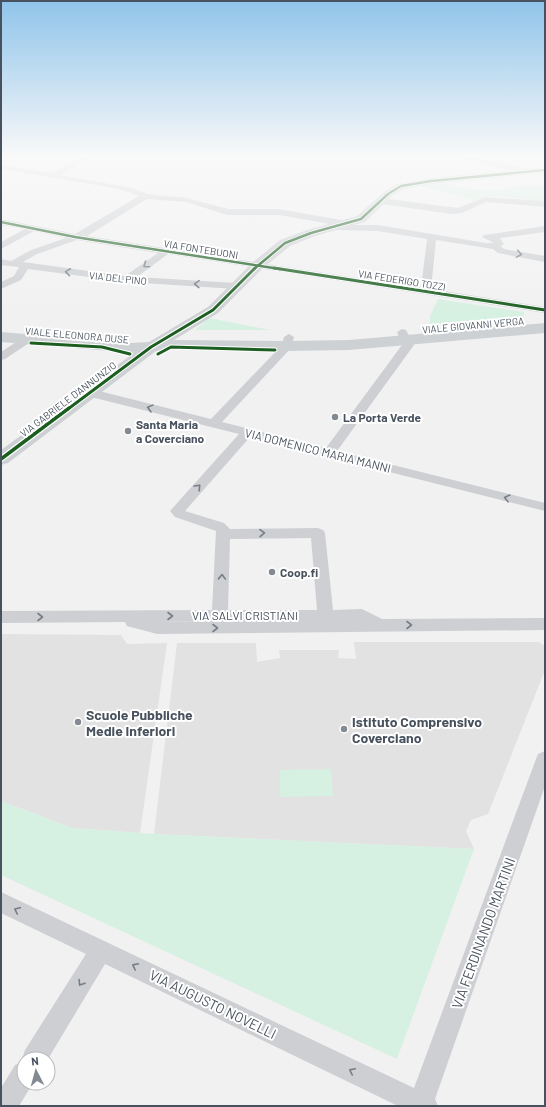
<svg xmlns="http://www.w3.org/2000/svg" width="546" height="1107" viewBox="0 0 546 1107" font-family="Barlow,sans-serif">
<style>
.education{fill:#e3e2e3}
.green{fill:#d6f0e2}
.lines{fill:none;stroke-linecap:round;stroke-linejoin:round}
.street{fill:#cdcfd2;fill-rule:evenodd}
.secondary{fill:#ced1d4;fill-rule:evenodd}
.cycleway-far2-casing{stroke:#fff;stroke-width:4}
.cycleway-far1-casing{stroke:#fff;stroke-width:5}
.cycleway-casing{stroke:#fff;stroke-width:6}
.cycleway-far2{stroke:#1b5e20;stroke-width:2.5}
.cycleway-far1{stroke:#1b5e20;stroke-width:3}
.cycleway{stroke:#1b5e20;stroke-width:3.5}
.oneway{stroke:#777e87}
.poi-dot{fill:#838a91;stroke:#fff;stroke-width:1.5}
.labels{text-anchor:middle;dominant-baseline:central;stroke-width:4;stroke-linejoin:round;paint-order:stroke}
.far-street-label{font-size:10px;fill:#48525e;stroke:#fff}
.poi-label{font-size:12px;font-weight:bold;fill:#48525e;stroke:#fff;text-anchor:start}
.street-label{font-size:12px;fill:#48525e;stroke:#fff}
.near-poi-label{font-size:14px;font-weight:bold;fill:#48525e;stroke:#fff;text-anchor:start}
.near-street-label{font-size:14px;fill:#48525e;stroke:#fff}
</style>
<rect width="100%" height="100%" fill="#f1f1f1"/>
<g class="education">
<polygon points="1,634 121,635 127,644 167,643 140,833 72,828 1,801"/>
<polygon points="354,642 539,642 545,646 545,670 492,804 488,814 471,820 466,831 474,849 154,834 177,643 256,643 257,662 280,658 279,650 339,650 338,658 356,659"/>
</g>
<g class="green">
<path d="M440,182C458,186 477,191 496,191C502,191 505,188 511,187C522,184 534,185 545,186V201L490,196L473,200L421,186Z"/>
<polygon points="438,299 524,312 524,316 430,324 430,316"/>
<polygon points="209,318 270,330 195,330"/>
<polygon points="331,769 333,796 280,797 280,770"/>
<polygon points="1,801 72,828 154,834 474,849 397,1059 1,875"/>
</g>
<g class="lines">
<g class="street">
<path d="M79,158H89L60,175L132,188L147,194L187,198L228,209H279L347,221L350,222L351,225H378L486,243H494L482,237L484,235L545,226V232L500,238L504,244L501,246L504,249L545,256V262L498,253L493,249L436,240L431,289L545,307V313L168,254L137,277L236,283L241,286L236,289L127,282L28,269L21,280L1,289V282L14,276L19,267L1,265V259L11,261L31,250L66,238L34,231L1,249V242L25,229L1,225V219L75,234L139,196L129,192L114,188L1,169V165L52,173ZM147,199L186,202L227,215H279L336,225L334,227L338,230L378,231L427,239L421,288L87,236ZM77,240L158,253L125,276L23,262L37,254Z"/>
<path d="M457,158C472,158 520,163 530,172L526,174Z"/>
<polygon points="485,197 545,201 545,207 486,202 462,213 452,214 381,204 377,201 381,198 458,208"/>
<polygon points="37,327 42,330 32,341 5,359 1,360 1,352 24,337 33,328"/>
<path d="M402,329L406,330L414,345L337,451L545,503V511L250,437L185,511L224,523L230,529L318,528L323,530L325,533L333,610L362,609L382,619L545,618V630L157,634L127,626L125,622L1,623V611L212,610L216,531L175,517L170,511L239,434L87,396L85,393L87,390L91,389L211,419L282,345L284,337L289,334L294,337L291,348L222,422L326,448L402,345L397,332ZM311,538L317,610H228L230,539ZM219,621L157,622H155Z"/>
<polygon points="545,751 545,786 435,1099 438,1106 398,1106 105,964 48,1059 24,1059 24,1083 33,1083 19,1106 1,1106 1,1088 15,1065 23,1062 22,1059 25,1050 86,954 1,913 1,892 414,1088 536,759 538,754"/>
</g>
<polygon class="secondary" points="545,167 545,173 431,184 404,189 392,196 365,222 315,236 290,246 262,269 218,313 174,340 287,341 349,340 545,323 545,333 349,350 287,351 178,349 156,351 8,463 1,465 1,450 134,353 1,342 1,332 132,343 149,342 208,307 252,263 280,240 307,230 357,216 384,192 397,184 431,178"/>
<g class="cycleway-far2-casing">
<g id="cycleway-far2">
<polyline points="1,222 75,237 280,269"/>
<polyline points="254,269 285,243 311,233 361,219 388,194 401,186 431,181 545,170"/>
</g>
</g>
<g class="cycleway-far1-casing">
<g id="cycleway-far1">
<polyline points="274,268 545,310"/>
<polyline points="31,343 102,347 130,354"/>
<polyline points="158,354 171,347 275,350"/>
<polyline points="68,409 151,347 213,310 255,268"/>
</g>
</g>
<g class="cycleway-casing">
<polyline id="cycleway" points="1,459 69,408"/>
</g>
<use href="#cycleway-far2" class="cycleway-far2"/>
<use href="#cycleway-far1" class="cycleway-far1"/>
<use href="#cycleway" class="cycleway"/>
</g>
<defs><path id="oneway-chevron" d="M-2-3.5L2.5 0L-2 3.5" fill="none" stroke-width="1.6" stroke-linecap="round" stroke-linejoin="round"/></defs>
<g class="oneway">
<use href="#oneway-chevron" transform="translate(519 254) rotate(10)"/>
<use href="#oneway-chevron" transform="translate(146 265) rotate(145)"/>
<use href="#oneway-chevron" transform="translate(68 272) rotate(-172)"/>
<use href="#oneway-chevron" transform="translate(197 284) rotate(-177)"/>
<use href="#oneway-chevron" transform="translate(150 408) rotate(-165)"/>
<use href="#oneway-chevron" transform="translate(198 487) rotate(-47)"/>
<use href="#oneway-chevron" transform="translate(507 498) rotate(-166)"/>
<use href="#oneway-chevron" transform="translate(262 533) rotate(-1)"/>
<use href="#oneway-chevron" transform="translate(222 577) rotate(-88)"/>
<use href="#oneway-chevron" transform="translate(170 616)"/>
<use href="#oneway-chevron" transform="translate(40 617)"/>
<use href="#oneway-chevron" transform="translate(409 625)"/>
<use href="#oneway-chevron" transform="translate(215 628)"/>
<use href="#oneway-chevron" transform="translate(17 910) rotate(-155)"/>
<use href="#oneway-chevron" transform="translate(135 966) rotate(-154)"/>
<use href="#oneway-chevron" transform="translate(81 983) rotate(122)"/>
<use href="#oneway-chevron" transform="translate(352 1071) rotate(-154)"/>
</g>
<linearGradient id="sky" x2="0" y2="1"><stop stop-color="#8fc4ea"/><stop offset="0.5" stop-color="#f9f9f9"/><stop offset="1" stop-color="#f9f9f9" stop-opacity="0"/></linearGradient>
<rect width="546" height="313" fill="url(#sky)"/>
<g class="poi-dot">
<circle cx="335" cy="417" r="4"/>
<circle cx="128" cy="431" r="4"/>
<circle cx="272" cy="572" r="4"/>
<circle cx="78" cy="722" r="4"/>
<circle cx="344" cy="729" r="4"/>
</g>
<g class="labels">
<g class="far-street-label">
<text transform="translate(201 249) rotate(9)">VIA FONTEBUONI</text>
<text transform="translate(118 278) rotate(6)">VIA DEL PINO</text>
<text transform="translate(402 280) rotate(9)">VIA FEDERIGO TOZZI</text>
<text transform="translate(473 325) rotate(-5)">VIALE GIOVANNI VERGA</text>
<text transform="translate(77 335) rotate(5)">VIALE ELEONORA DUSE</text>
<text transform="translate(68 399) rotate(-37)">VIA GABRIELE D'ANNUNZIO</text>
</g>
<g class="poi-label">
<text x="343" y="417">La Porta Verde</text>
<text x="136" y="424">Santa Maria<tspan x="136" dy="14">a Coverciano</tspan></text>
<text x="280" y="572">Coop.fi</text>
</g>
<g class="street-label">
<text transform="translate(318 450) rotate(14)">VIA DOMENICO MARIA MANNI</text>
<text x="245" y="615">VIA SALVI CRISTIANI</text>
</g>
<g class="near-poi-label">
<text x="86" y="714">Scuole Pubbliche<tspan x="86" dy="16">Medie Inferiori</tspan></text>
<text x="352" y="721">Istituto Comprensivo<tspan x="352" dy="16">Coverciano</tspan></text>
</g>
<g class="near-street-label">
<text transform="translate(483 933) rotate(-70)">VIA FERDINANDO MARTINI</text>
<text transform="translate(213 1004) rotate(26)">VIA AUGUSTO NOVELLI</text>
</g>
</g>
<rect width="546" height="1107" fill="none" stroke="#48525e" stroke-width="4"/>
<g transform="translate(36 1071) rotate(354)"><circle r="19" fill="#ffffff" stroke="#b6babf"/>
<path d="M0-3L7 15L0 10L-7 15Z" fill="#838a91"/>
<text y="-6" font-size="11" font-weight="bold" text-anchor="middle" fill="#48525e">N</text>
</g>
</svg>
